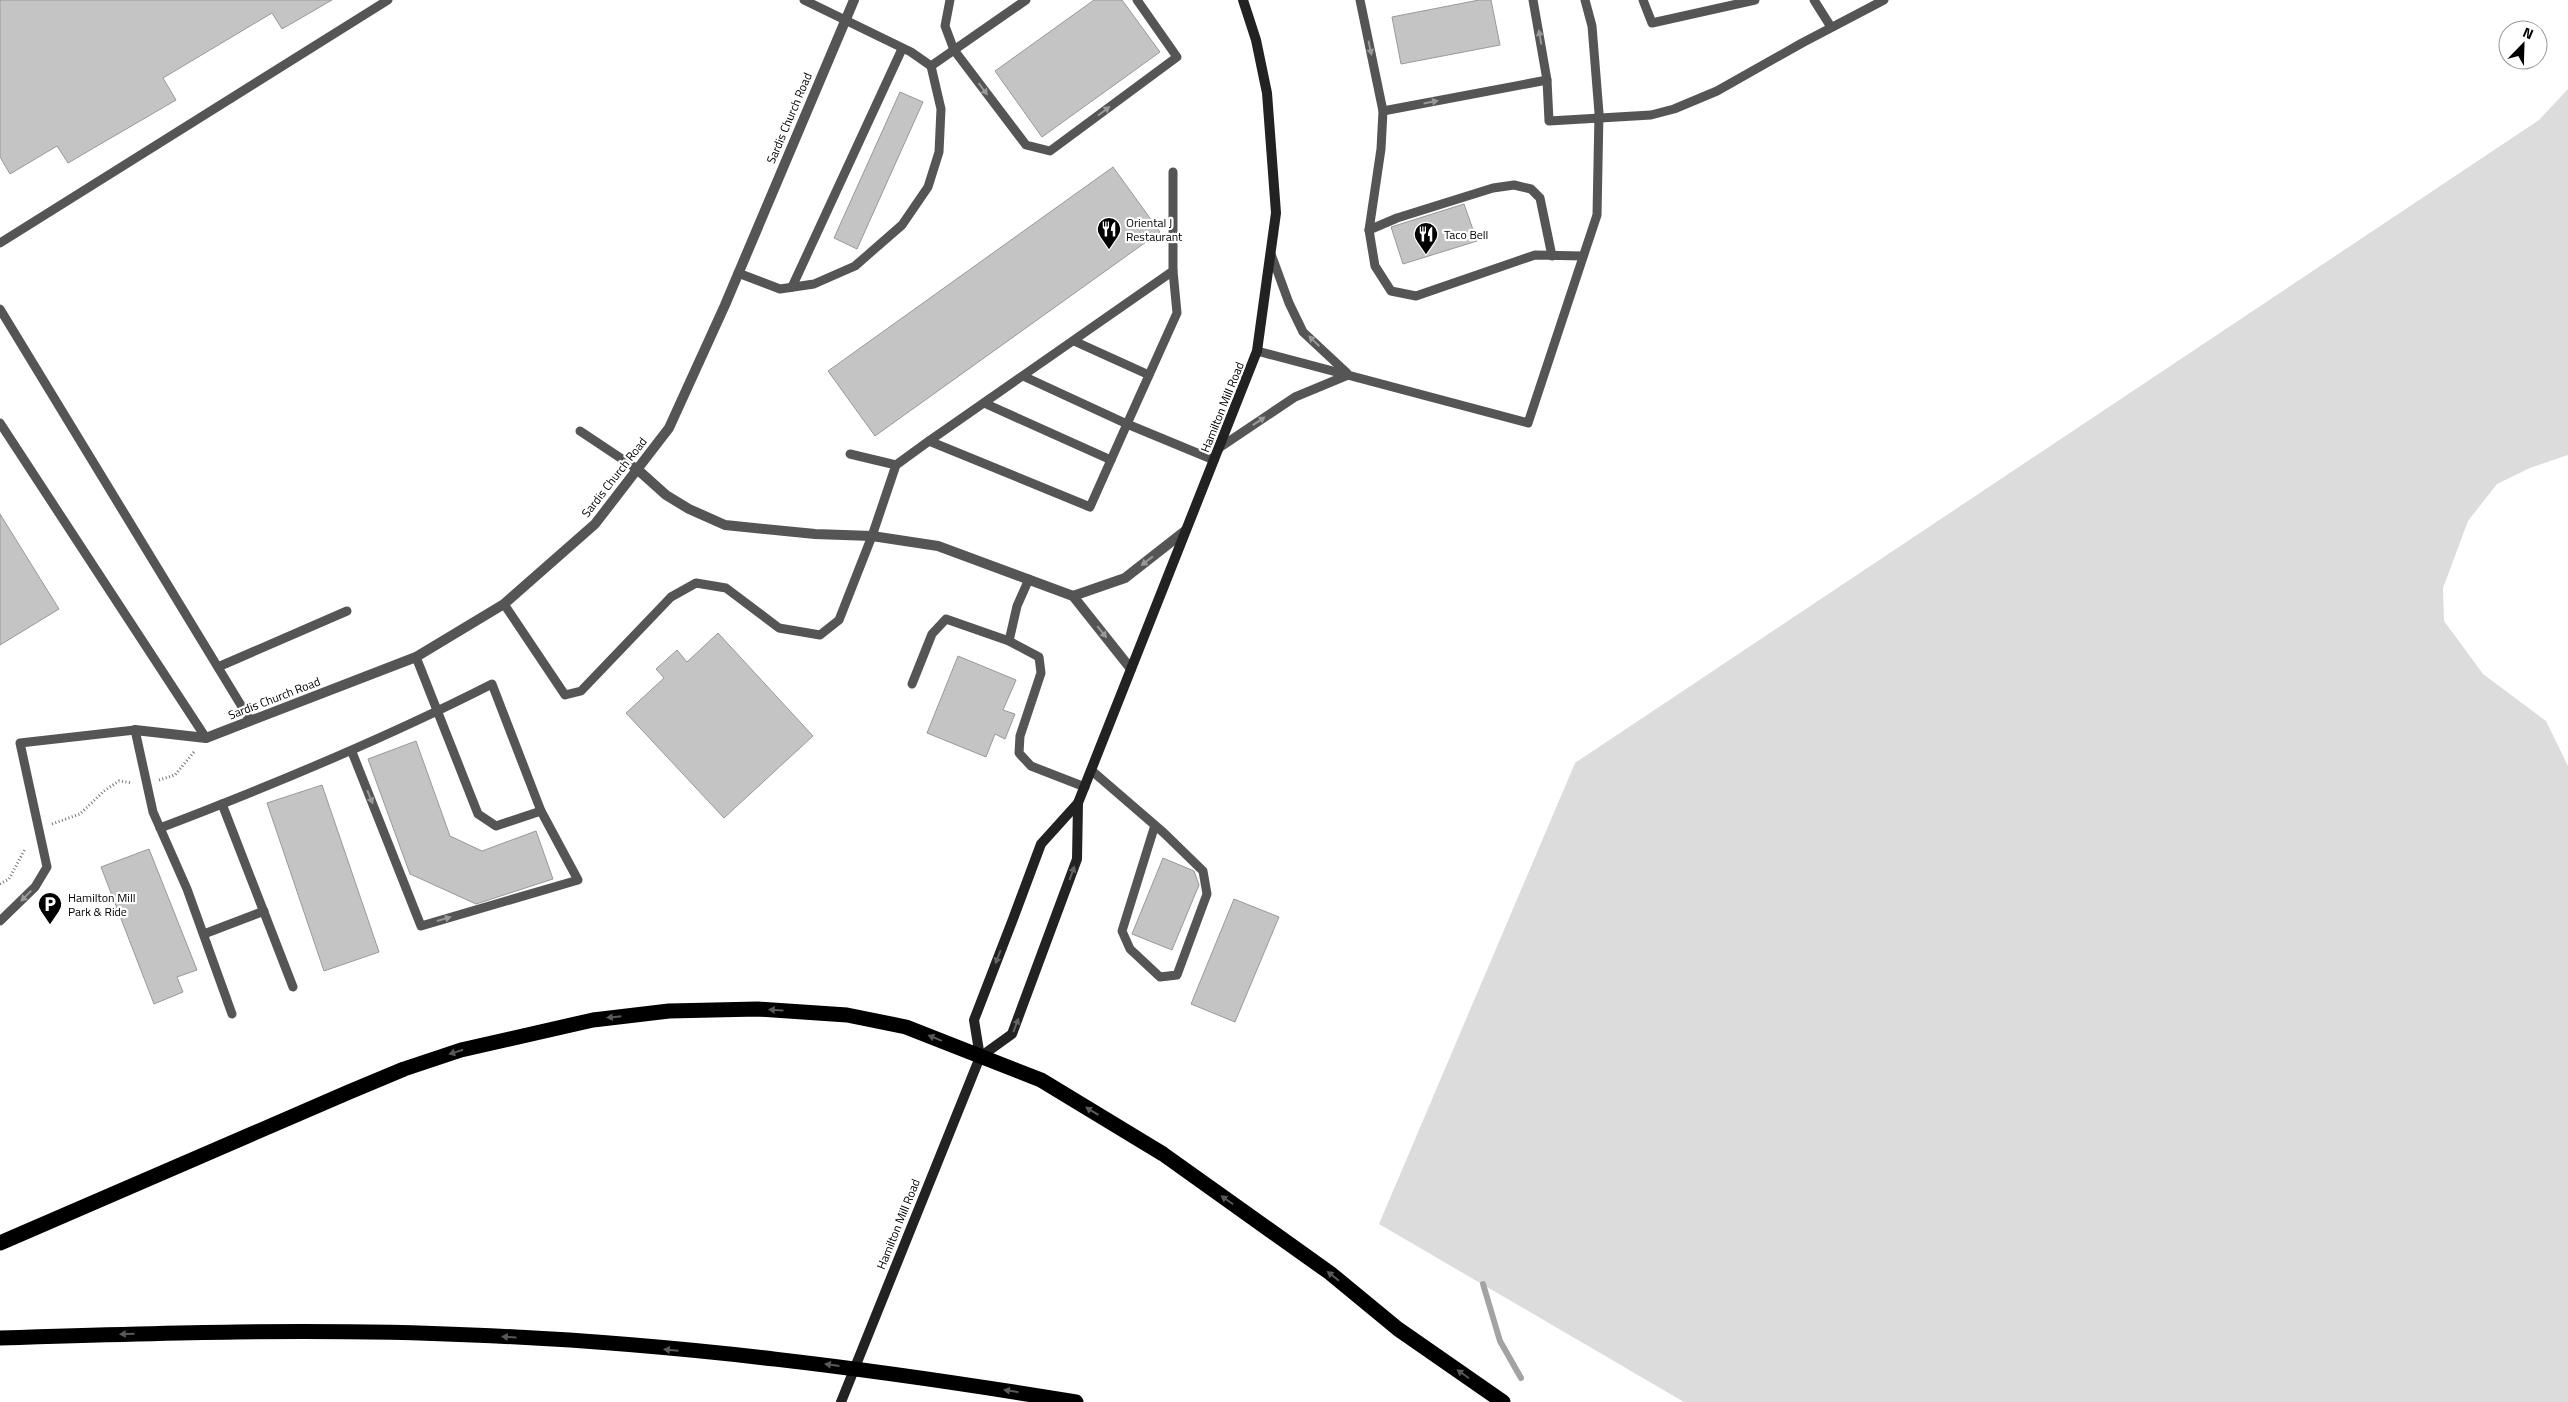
<svg xmlns="http://www.w3.org/2000/svg" width="2568" height="1402" viewBox="0 0 2568 1402" font-family="'Titillium Web',sans-serif">
<style>
.green{fill:#dcdcdc}
.lines{fill:none;stroke-linecap:round;stroke-linejoin:round}
.stream{stroke:#a3a3a3;stroke-width:6}
.building{fill:#c4c4c4;stroke:#999}
.path{stroke:#777;stroke-width:3;stroke-dasharray:1 2.5;stroke-linecap:butt}
.service{stroke:#555;stroke-width:9}
.minor{stroke:#555;stroke-width:10}
.secondary{stroke:#222;stroke-width:10}
.motorway{stroke:#000;stroke-width:15}
.oneway{fill:#999}
.oneway2{fill:#646464}
.oneway3{fill:#595959}
.labels{text-anchor:middle;dominant-baseline:central;stroke-width:4.5;stroke-linejoin:round;paint-order:stroke}
.street-label{font-size:12px;fill:#000;stroke:#fff}
.poi-label{font-size:12px;fill:#000;stroke:#fff;text-anchor:start}
</style>
<rect width="100%" height="100%" fill="#fff"/>
<polygon class="green" points="2568,89 2568,455 2530,468 2497,484 2468,521 2443,588 2444,621 2483,674 2546,721 2568,766 2568,1402 1684,1402 1379,1224 1575,763 2539,120"/>
<g class="lines">
<polyline class="stream" points="1483,1284 1500,1341 1521,1378"/>
</g>
<g class="building">
<polygon points="0,0 332,0 282,29 272,13 163,78 176,100 68,163 57,146 10,174 0,157"/>
<polygon points="1094,0 1122,0 1160,52 1042,137 995,71"/>
<polygon points="1479,0 1491,0 1500,45 1401,64 1392,17"/>
<polygon points="900,92 923,102 857,249 834,238"/>
<polygon points="1113,167 1160,232 875,436 828,371"/>
<polygon points="1464,204 1477,241 1403,264 1391,227"/>
<polygon points="0,514 59,609 0,645"/>
<polygon points="718,633 813,736 724,818 626,713 664,678 656,669 677,650 687,662"/>
<polygon points="958,656 1016,680 1003,710 1015,714 1005,739 995,734 986,757 927,733"/>
<polygon points="416,741 450,836 482,851 536,831 553,879 476,904 410,874 368,759"/>
<polygon points="322,785 379,952 324,971 267,803"/>
<polygon points="149,849 197,970 177,977 183,992 154,1004 101,867"/>
<polygon points="1163,858 1194,871 1199,885 1172,950 1132,934"/>
<polygon points="1234,899 1279,917 1235,1022 1191,1004"/>
</g>
<g class="lines">
<g class="path">
<polyline points="159,780 175,775 194,752"/>
<polyline points="52,824 80,814 104,791 119,781 132,783"/>
<polyline points="0,884 9,879 25,849"/>
</g>
<g class="service">
<polyline points="804,0 911,52 931,66 1026,0"/>
<polyline points="950,0 945,26 954,50 1026,145 1050,151 1177,57 1137,0"/>
<polyline points="1360,0 1383,111 1381,149 1369,230 1375,266 1391,291 1416,296 1535,255 1583,256"/>
<polyline points="1643,0 1652,23 1755,0"/>
<polyline points="1814,0 1831,27"/>
<polyline points="1547,80 1549,121 1651,115 1674,109 1717,91 1802,43 1884,0"/>
<polyline points="1383,111 1547,80 1533,0"/>
<polyline points="1369,230 1397,218 1493,188 1514,185 1531,189 1540,198 1552,256"/>
<polyline points="0,243 388,0"/>
<polyline points="1271,254 1289,303 1303,332 1347,373"/>
<polyline points="738,273 780,289 814,284 855,266 902,225 928,187 939,152 941,109 931,66"/>
<polyline points="792,287 902,49"/>
<polyline points="0,309 250,720"/>
<polyline points="1074,341 1149,375"/>
<polyline points="1257,351 1528,423 1597,215 1599,113 1592,26 1585,0"/>
<polyline points="1023,376 1127,424 1177,313 1173,271"/>
<polyline points="984,403 1111,460"/>
<polyline points="0,423 206,738"/>
<polyline points="580,431 637,469"/>
<polyline points="929,441 1173,271 1173,172"/>
<polyline points="1219,448 1295,397 1348,375"/>
<polyline points="850,454 896,465"/>
<polyline points="1029,579 1017,606 1009,641 1039,657 1041,673 1020,736 1019,753 1031,766 1085,787"/>
<polyline points="504,604 565,695 581,691 671,597 696,583 726,588 779,628 820,635 839,620 872,536 896,465 929,441 1090,507 1127,424 1214,460"/>
<polyline points="218,667 347,611"/>
<polyline points="912,684 932,634 946,619 1009,641"/>
<polyline points="352,752 421,926 578,880 541,811"/>
<polyline points="1091,770 1164,833 1203,871 1207,894 1177,975 1160,977 1130,949 1122,931 1155,825"/>
<polyline points="222,804 293,987"/>
<path d="M160,828C273,785 384,739 492,684L541,811L496,826L478,814L416,657"/>
<polyline points="0,921 35,887 47,867 20,743 135,730 153,812 187,889 232,1014"/>
<polyline points="204,934 264,911"/>
</g>
<g class="minor">
<polyline points="637,469 666,495 689,509 725,525 815,534 872,536 938,546 1073,596 1131,669"/>
<polyline points="1073,596 1125,578 1185,531"/>
<polyline points="135,730 206,738 416,657 504,604 595,524 669,428 725,305 854,0"/>
</g>
<g class="secondary">
<polyline points="980,1057 974,1020 1013,919 1041,844 1078,803 1257,351 1276,213 1267,93 1256,40 1243,0"/>
<polyline points="841,1402 980,1057 1012,1034 1077,859 1078,803"/>
</g>
<g class="motorway">
<polyline points="0,1243 349,1092 404,1069 461,1050 593,1020 669,1011 758,1009 847,1015 906,1027 1041,1080 1163,1154 1330,1273 1398,1329 1503,1402"/>
<path d="M0,1338C157,1333 315,1328 472,1335C675,1343 876,1369 1076,1402"/>
</g>
</g>
<defs><path id="oneway-solid" d="M-6-.8H1V-3.2L6.5 0L1 3.2V.8H-6Z" transform="scale(1.25)"/></defs>
<g class="oneway">
<use href="#oneway-solid" transform="translate(1540 37) rotate(-100)"/>
<use href="#oneway-solid" transform="translate(1370 48) rotate(78)"/>
<use href="#oneway-solid" transform="translate(983 89) rotate(53)"/>
<use href="#oneway-solid" transform="translate(1431 102) rotate(-11)"/>
<use href="#oneway-solid" transform="translate(1104 111) rotate(-37)"/>
<use href="#oneway-solid" transform="translate(1314 341) rotate(-136)"/>
<use href="#oneway-solid" transform="translate(1259 421) rotate(-34)"/>
<use href="#oneway-solid" transform="translate(1147 561) rotate(142)"/>
<use href="#oneway-solid" transform="translate(1102 632) rotate(51)"/>
<use href="#oneway-solid" transform="translate(370 797) rotate(68)"/>
<use href="#oneway-solid" transform="translate(26 896) rotate(134)"/>
<use href="#oneway-solid" transform="translate(444 919) rotate(-16)"/>
</g>
<g class="oneway2">
<use href="#oneway-solid" transform="translate(1072 873) rotate(-70)"/>
<use href="#oneway-solid" transform="translate(998 957) rotate(111)"/>
<use href="#oneway-solid" transform="translate(1016 1025) rotate(-69)"/>
</g>
<g class="oneway3">
<use href="#oneway-solid" transform="translate(776 1010) rotate(-177)"/>
<use href="#oneway-solid" transform="translate(614 1017) rotate(174)"/>
<use href="#oneway-solid" transform="translate(935 1038) rotate(-158)"/>
<use href="#oneway-solid" transform="translate(456 1052) rotate(162)"/>
<use href="#oneway-solid" transform="translate(1092 1111) rotate(-149)"/>
<use href="#oneway-solid" transform="translate(1227 1200) rotate(-145)"/>
<use href="#oneway-solid" transform="translate(1333 1276) rotate(-142)"/>
<use href="#oneway-solid" transform="translate(127 1334) rotate(178)"/>
<use href="#oneway-solid" transform="translate(509 1337) rotate(-176)"/>
<use href="#oneway-solid" transform="translate(671 1350) rotate(-175)"/>
<use href="#oneway-solid" transform="translate(832 1365) rotate(-172)"/>
<use href="#oneway-solid" transform="translate(1463 1374) rotate(-145)"/>
<use href="#oneway-solid" transform="translate(1011 1391) rotate(-171)"/>
</g>
<defs>
<g id="restaurant-pin" transform="scale(1.25)"><path d="M0 17L-7.5 6A9.5 9.5 0 1 1 7.5 6Z" fill="#000" stroke="#fff"/><path d="M-5-6h1v4h1v-4h1v4h1v-4h1v5L-1.5 .5V6h-2V.5L-5-1ZM5-6V6H3V1.5H1.5Q1.5-4 5-6Z" fill="#fff"/></g>
<g id="parking-pin" transform="scale(1.25)"><path d="M0 17L-7.5 6A9.5 9.5 0 1 1 7.5 6Z" fill="#000" stroke="#fff"/><path d="M-3.5-5.5H1a3.5 3.5 0 0 1 0 7H-1V5.5H-3.5ZM-1-3.4V-.6H.8a1.4 1.4 0 0 0 0-2.8Z" fill="#fff"/></g>
</defs>
<g fill-rule="evenodd">
<use href="#restaurant-pin" x="1109" y="229"/>
<use href="#restaurant-pin" x="1426" y="234"/>
<use href="#parking-pin" x="50" y="904"/>
</g>
<g class="labels">
<g class="street-label">
<text transform="translate(789 118) rotate(-67)">Sardis Church Road</text>
<text transform="translate(1222 407) rotate(-68)">Hamilton Mill Road</text>
<text transform="translate(614 477) rotate(-52)">Sardis Church Road</text>
<text transform="translate(274 698) rotate(-21)">Sardis Church Road</text>
<text transform="translate(898 1224) rotate(-68)">Hamilton Mill Road</text>
</g>
<g class="poi-label">
<text x="1126" y="222">Oriental J<tspan x="1126" dy="14">Restaurant</tspan></text>
<text x="1444" y="234">Taco Bell</text>
<text x="68" y="897">Hamilton Mill<tspan x="68" dy="14">Park &amp; Ride</tspan></text>
</g>
</g>
<g transform="translate(2523 45) rotate(23)"><circle r="24" fill="#ffffff" stroke="#999999"/>
<path d="M0-4L9 19L0 12L-9 19Z" fill="#000000"/>
<text y="-8" font-size="14" font-weight="bold" text-anchor="middle" fill="#000000">N</text>
</g>
</svg>
